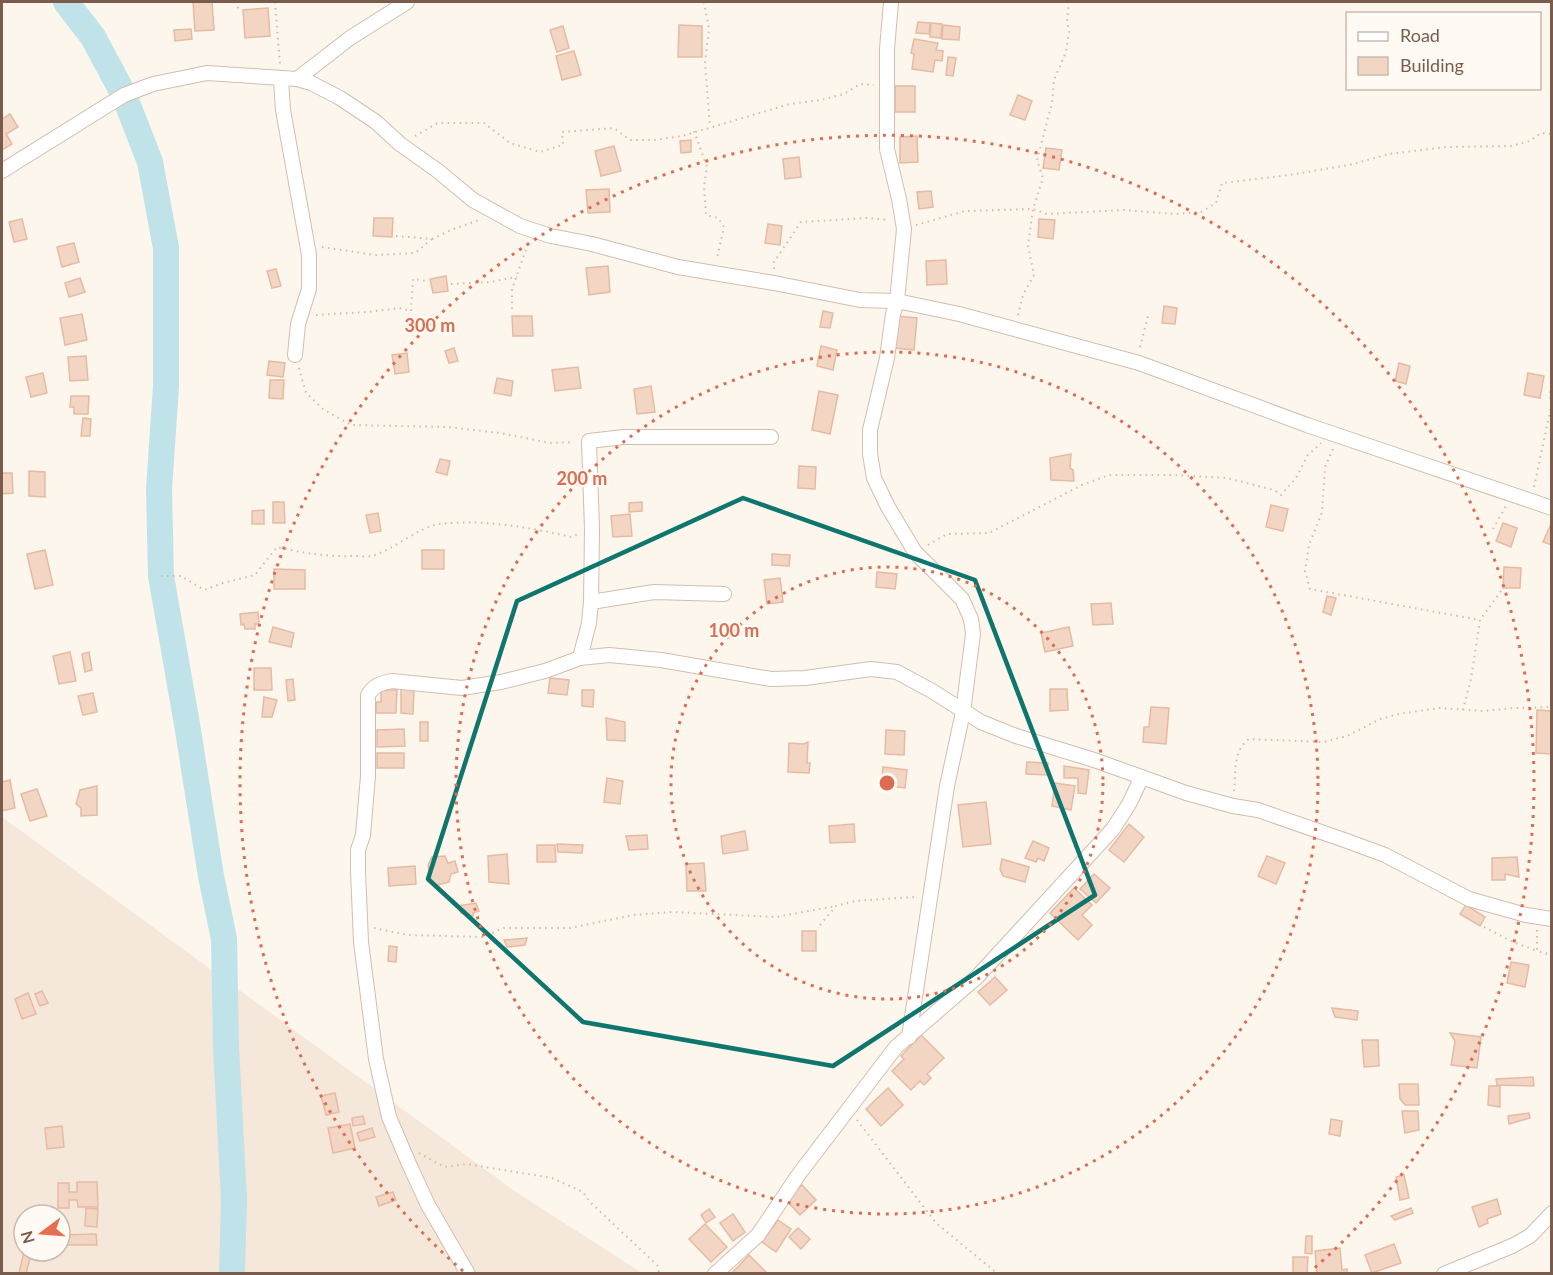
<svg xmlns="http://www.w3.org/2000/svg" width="1553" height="1275" viewBox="0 0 1553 1275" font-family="Lato,sans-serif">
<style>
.residential{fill:#f5e8da;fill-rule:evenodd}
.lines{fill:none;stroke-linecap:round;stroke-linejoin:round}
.river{stroke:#bfe3e8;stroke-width:26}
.building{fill:#f3d5c3;stroke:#e6bba3;stroke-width:1.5}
.minor-casing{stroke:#d1beb0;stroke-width:16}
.path{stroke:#d9b8a5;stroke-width:2;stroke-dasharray:1.5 4.5;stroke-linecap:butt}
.minor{stroke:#fff;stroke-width:14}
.marked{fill:none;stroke:#0f766e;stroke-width:4.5;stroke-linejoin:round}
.ring{fill:none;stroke:#dc6d51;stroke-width:3;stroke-dasharray:3 6}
.centre{fill:#dc6d51;stroke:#fffaf3;stroke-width:3}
.ring-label{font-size:18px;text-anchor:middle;font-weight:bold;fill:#dc6d51;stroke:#fffaf3;stroke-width:4.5;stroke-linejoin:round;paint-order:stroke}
</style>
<rect width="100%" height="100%" fill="#fdf6ec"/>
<path class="residential" d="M2,817L516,1192L642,1273H2ZM24,1215H60V1251H24Z"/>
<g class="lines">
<polyline class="river" points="66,2 93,37 124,95 150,162 166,248 166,386 159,489 161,576 187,724 211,876 224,939 226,1047 234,1199 232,1274"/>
</g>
<g class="building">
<polygon points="193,2 212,2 214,30 195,31"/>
<polygon points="268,8 270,36 245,38 243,10"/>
<polygon points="918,22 930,23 929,34 916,33"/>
<polygon points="931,23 942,24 941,38 930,37"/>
<polygon points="679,25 702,26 702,57 678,57"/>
<polygon points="943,25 960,27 959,40 942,39"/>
<polygon points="563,26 569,48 557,52 550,30"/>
<polygon points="191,29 192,39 175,41 174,30"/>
<polygon points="914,39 938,43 936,50 943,51 942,61 935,60 933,72 912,69 914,54 911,53"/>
<polygon points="574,51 581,75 562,80 556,56"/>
<polygon points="948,57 956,58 953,76 946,75"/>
<rect x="895" y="86" width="20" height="26"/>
<polygon points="1018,95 1032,101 1025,120 1010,115"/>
<polygon points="10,114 18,127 6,134 12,144 2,150 2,119"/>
<polygon points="917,136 918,162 900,163 900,137"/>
<polygon points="691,140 691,152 681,153 680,141"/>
<polygon points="614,146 621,171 601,176 595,151"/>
<polygon points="1046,148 1062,150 1059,170 1043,168"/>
<polygon points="799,157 801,177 785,179 783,159"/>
<polygon points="609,189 610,212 588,213 586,190"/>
<polygon points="931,191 933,207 919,209 917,192"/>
<polygon points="374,218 393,218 392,237 373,236"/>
<polygon points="22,219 27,239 14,242 9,222"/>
<polygon points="1039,219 1055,220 1053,239 1038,237"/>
<polygon points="768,224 782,226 780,245 765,243"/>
<polygon points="74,243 79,262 62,267 57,247"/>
<polygon points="946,260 947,284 927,285 926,261"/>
<polygon points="608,266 610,292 589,295 586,268"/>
<polygon points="276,269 281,286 272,288 267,271"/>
<polygon points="446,276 448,291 433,293 430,279"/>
<polygon points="80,278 85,292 69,297 65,283"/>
<polygon points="1164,306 1177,308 1175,324 1162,323"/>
<polygon points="823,311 833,313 830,328 820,327"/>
<polygon points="82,314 87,340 65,345 60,318"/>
<polygon points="512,316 532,316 533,336 513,336"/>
<polygon points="897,316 917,318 914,350 894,348"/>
<polygon points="821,346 837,350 833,370 817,366"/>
<polygon points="454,348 458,361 449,363 445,351"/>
<polygon points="407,353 409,372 395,374 392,355"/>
<polygon points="86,356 88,380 70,381 68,357"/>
<polygon points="269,361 285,363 283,377 267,375"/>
<polygon points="1399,363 1410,366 1406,384 1395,381"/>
<polygon points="578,367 581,388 555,391 552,370"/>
<polygon points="43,373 47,393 31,397 26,377"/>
<polygon points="1528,373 1544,376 1540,398 1524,395"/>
<polygon points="497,378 513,381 511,396 494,393"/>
<polygon points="270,380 284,380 283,399 269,398"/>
<polygon points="651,386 655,412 637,414 634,389"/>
<polygon points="819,391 838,395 830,434 812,430"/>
<polygon points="71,396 89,396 88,414 74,414 74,407 70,407"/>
<polygon points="83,418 91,419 90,436 81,436"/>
<polygon points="1071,454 1070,468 1073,470 1074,481 1051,480 1050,458"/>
<polygon points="440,459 450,461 447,475 436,472"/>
<polygon points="799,466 816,467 815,489 798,488"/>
<polygon points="29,471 45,472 45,497 29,496"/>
<polygon points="2,473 12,473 13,493 2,494"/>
<polygon points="273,502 284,502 285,523 273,523"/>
<polygon points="642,502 642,511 629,512 629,503"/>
<polygon points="1271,505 1288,509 1283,531 1266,527"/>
<polygon points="264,510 264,524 252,524 252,511"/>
<polygon points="378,513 381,531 370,533 366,515"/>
<polygon points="630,514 632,536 613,537 611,516"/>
<polygon points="1503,523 1517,528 1511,547 1496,541"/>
<polygon points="1551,524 1552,525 1552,545 1543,542"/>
<polygon points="45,550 53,585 35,589 27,554"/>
<rect x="422" y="550" width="22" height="19"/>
<polygon points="772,554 790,555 789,566 772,565"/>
<polygon points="1504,567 1521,568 1520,588 1503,588"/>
<polygon points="274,569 305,570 305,589 274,589"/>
<polygon points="877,572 897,574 895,589 876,587"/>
<polygon points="780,578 783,602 767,604 764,580"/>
<polygon points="1327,596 1336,598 1331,615 1323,612"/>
<polygon points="1111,603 1113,624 1093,625 1091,604"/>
<polygon points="258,612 259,624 255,624 255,629 245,629 244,624 241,625 240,614"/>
<polygon points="273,627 294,633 291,647 269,642"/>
<polygon points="1069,627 1073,646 1045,652 1041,633"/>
<polygon points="70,652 76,681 59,684 53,656"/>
<polygon points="89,652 92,670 85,672 82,654"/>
<polygon points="254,668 271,668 272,690 254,690"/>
<polygon points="550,678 569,680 567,695 548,693"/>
<polygon points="293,679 295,700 288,701 286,680"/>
<polygon points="401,689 414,689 413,714 401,713"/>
<polygon points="1050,689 1067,689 1068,710 1050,711"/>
<polygon points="381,690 397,690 396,713 376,713 376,702 381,702"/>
<polygon points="582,690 594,690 593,707 582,706"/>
<polygon points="93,693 97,712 83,715 78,696"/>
<polygon points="264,697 277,700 272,717 262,717"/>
<polygon points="1151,707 1169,708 1166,744 1143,742 1144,727 1149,727"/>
<polygon points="1537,710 1552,711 1552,754 1536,753"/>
<polygon points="606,718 625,722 625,741 607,740"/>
<rect x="420" y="722" width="8" height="19"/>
<polygon points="404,729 405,746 377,747 377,730"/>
<polygon points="886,730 905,731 904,755 885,754"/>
<polygon points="808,742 807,763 810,763 809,773 788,772 789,743 804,744"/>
<rect x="377" y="753" width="27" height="15"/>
<polygon points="1027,762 1048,763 1047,775 1026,774"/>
<polygon points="1064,766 1089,770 1086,794 1078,793 1078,778 1064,778"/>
<polygon points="883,767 907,770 905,788 881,785"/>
<polygon points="607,778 623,781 620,804 604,802"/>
<polygon points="10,780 15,808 2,811 2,782"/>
<polygon points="1055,783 1075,786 1071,810 1052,806"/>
<polygon points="97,786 97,815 81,816 81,808 76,804 80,790"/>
<polygon points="37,789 47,816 30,821 21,794"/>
<polygon points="986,802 991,844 963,847 958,805"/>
<polygon points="854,824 855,842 830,843 829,826"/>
<polygon points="1129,824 1144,837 1124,862 1109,850"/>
<polygon points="745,831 748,850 723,854 721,836"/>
<polygon points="647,835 648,849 629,850 626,836"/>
<polygon points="1033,841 1049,848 1044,861 1038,858 1036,862 1025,858"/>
<polygon points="557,844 583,845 582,853 558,852"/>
<polygon points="537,845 555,845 556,862 537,862"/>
<polygon points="507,854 509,884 489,882 488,856"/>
<polygon points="445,856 448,863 455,861 458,872 451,874 449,882 434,886 430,877 428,865 432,857"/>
<polygon points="1267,856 1285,863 1276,884 1258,876"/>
<polygon points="1517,857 1519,877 1505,874 1505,880 1492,880 1492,858"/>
<polygon points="1002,859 1029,867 1025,882 1003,876 1000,869"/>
<polygon points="704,863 706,891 687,891 686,864"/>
<polygon points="415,866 416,884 389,886 388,868"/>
<polygon points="1094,874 1110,888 1096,903 1080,889"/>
<polygon points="1074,888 1092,905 1082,915 1092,925 1078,940 1050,913"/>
<polygon points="476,903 479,911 473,913 473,916 461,913 457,906"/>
<polygon points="1466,905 1485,917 1480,926 1460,914"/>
<rect x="802" y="931" width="14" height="20"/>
<polygon points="527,938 525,945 507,947 504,940"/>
<polygon points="389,946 397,947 396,962 388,961"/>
<polygon points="1511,962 1529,965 1525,987 1507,983"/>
<polygon points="995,977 1007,990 990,1005 978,992"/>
<polygon points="42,991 48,1003 40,1006 35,994"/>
<polygon points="28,993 36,1014 22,1019 15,999"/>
<polygon points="1332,1008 1358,1011 1357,1020 1335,1017"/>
<polygon points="1450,1033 1481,1037 1477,1068 1451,1065 1455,1041"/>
<polygon points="921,1035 944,1058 927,1074 931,1078 924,1085 920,1081 911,1090 892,1071 904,1059 901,1056"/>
<polygon points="1362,1040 1378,1040 1379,1066 1364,1067"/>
<polygon points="1533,1077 1534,1086 1497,1085 1496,1079"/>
<polygon points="1399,1084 1418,1084 1419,1105 1405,1105 1400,1099"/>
<polygon points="1489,1086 1500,1086 1500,1107 1488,1105"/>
<polygon points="888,1088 903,1105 881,1126 866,1109"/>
<polygon points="335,1093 339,1112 326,1115 321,1096"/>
<polygon points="1402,1111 1418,1111 1419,1130 1405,1133"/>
<polygon points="1529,1113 1530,1118 1509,1124 1508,1116"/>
<polygon points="363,1116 365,1124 353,1126 352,1118"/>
<polygon points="1331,1119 1342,1121 1340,1136 1329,1134"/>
<polygon points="350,1124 355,1148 333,1153 328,1128"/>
<polygon points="62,1126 64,1147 47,1149 45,1128"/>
<polygon points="372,1128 375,1137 360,1141 357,1133"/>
<polygon points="1404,1175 1409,1198 1400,1200 1396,1177"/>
<polygon points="77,1182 97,1182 98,1207 78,1207 77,1200 69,1200 69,1208 58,1208 58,1183 69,1183 69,1192 77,1192"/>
<polygon points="802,1185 816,1200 800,1215 786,1200"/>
<polygon points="393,1192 396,1200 379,1206 376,1197"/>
<polygon points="1497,1199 1501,1214 1487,1219 1488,1223 1479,1227 1472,1207"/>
<polygon points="86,1208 98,1209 97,1227 85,1226"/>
<polygon points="1411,1208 1413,1213 1395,1220 1391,1216"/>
<polygon points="709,1209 715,1217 706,1223 701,1215"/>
<polygon points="733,1214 745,1232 733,1241 720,1223"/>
<polygon points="778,1220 791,1229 776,1252 762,1242"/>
<polygon points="705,1224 727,1247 711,1262 689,1239"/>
<polygon points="798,1228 810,1239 801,1249 789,1237"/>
<polygon points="96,1234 97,1245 60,1245 60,1235"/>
<polygon points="1306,1236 1312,1236 1312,1254 1305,1253"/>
<polygon points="1394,1244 1401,1263 1372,1273 1365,1255"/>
<polygon points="1340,1248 1342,1270 1347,1269 1347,1274 1317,1274 1315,1251"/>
<polygon points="24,1252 31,1254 26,1274 20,1274 19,1273"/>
<polygon points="749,1255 768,1274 731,1274"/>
<polygon points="1293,1257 1308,1257 1307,1274 1293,1274"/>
</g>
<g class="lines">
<g class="minor-casing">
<g id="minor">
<polyline points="891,2 887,49 887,149 899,199 904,229 897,301 893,314 887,358 870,430 870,454 874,478 888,507 915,552 962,599 971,619 973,634 963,712 947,786 909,1037"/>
<polyline points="281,79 283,110 309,255 309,289 298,324 295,355"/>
<polyline points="297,79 350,38 407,2"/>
<polyline points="2,171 124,95 153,84 207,73 297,79 311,83 340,98 376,122 400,144 438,171 473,200 520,226 551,236 592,244 678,267 774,283 860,300 897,301 959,314 1139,363 1307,425 1552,508"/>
<polyline points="591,602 654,592 724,594"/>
<polyline points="580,658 589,623 591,602 592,529 589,441 624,437 771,437"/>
<path d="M468,1274L428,1205L409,1164L389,1117L376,1059L361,942L358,871V850L363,835L368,776V695C374,685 381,683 392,681L462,688L501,682L545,671L580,658L609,655L661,660L771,679L805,678L871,669L897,672L932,691L981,722L1016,736L1094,760L1186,793L1233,806L1258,810L1347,841L1385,855L1469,899L1526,915L1552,919"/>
<polyline points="715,1274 758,1235 799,1174 896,1047 977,977 1113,829 1129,804 1142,777"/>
<polyline points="1444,1274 1512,1246 1530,1236 1552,1213"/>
</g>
</g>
<g class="path">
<polyline points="234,2 239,9"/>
<polyline points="275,2 280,64"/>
<polyline points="704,2 709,29 705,63 710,126"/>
<polyline points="694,131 707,167 704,187 706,215 718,218 724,227 717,258"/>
<polyline points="415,136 438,123 484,123 510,143 540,152 563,145 562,132 614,128 630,140 654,140 682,136 790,104 821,100 844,94 860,84 874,85"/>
<polyline points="916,225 965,211 1033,209 1047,214 1124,210 1175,214 1201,212 1216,203 1222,183 1289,175 1349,165 1389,154 1446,147 1511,146 1530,141 1541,133 1552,134"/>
<polyline points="396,236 432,239 451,230 479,220"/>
<polyline points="322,247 375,255 415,253 432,239"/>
<polyline points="774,269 774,262 801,222 867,218 889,220"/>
<polyline points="451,284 490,282 517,277"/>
<polyline points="512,309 512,289 528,244"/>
<polyline points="316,315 367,312 399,308 411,311 413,279 427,281"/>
<polyline points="1018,315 1023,295 1034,275 1028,246 1033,209 1043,178 1037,160 1052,103 1054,80 1066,52 1069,32 1067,21 1069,2"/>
<polyline points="1140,347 1148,316"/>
<polyline points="299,368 306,393 323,409 351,425 448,427 500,433 550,443 574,442"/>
<polyline points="1333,449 1325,467 1322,512 1309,545 1305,571 1310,589 1480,620"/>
<polyline points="1534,487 1551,407 1550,391 1552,390"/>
<polyline points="1493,529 1506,506"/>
<polyline points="928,545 947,534 989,533 1082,485 1109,475 1172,475 1227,478 1274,490 1281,495 1296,478 1308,455 1321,443"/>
<path d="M161,576H181L204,590L223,583L255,575L277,547C303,553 327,557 354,556C360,556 367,557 372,556C393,550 419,527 439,524C483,519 528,527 571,537L578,534"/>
<polyline points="1463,710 1471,679 1480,620 1501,591"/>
<path d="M1234,791C1236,773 1233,750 1249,739L1323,742L1347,736L1380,719L1399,714L1439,708L1483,711L1514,708L1552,707"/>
<polyline points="820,925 836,906 855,901 915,897"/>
<polyline points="1484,927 1513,942 1537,951"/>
<polyline points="374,928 408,935 484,937 503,928 570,928 633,915 671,912 776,917 836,906"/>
<polyline points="1537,930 1537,951 1552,955"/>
<polyline points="857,1120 936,1223 998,1274"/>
<polyline points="419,1153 444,1167 467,1164 552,1178 583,1192 590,1202 658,1266 659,1274"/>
</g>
<use href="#minor" class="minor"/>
</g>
<path class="marked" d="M743,498L975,580L1095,895L833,1066L583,1022L428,879L517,601Z"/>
<g class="ring">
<circle cx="887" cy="783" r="216"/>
<circle cx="887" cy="783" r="431"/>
<path d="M463 1271A647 647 0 1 1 1311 1271"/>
</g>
<circle cx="887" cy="783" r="9" class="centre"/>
<g class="ring-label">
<text x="430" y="332">300 m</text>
<text x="582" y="485">200 m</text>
<text x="734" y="637">100 m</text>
</g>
<rect width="1553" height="1275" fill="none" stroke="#7a5c4d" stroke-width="6"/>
<rect x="1346" y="12" width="195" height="78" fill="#fffaf3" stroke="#cabbb1" stroke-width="1.5"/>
<rect x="1358" y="32" width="30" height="9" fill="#ffffff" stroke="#cabbb1" stroke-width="1.5"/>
<text x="1400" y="42" font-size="18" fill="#7a5c4d">Road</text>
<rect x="1358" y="57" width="30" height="18" fill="#f3d5c3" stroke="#cabbb1" stroke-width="1.5"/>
<text x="1400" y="72" font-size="18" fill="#7a5c4d">Building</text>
<g transform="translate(42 1233) rotate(254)"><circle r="28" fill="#fffaf3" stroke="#cabbb1" stroke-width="1.5"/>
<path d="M0-4.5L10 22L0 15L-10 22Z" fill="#e76f51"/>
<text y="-9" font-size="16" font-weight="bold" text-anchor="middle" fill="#7a5c4d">N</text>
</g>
</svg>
